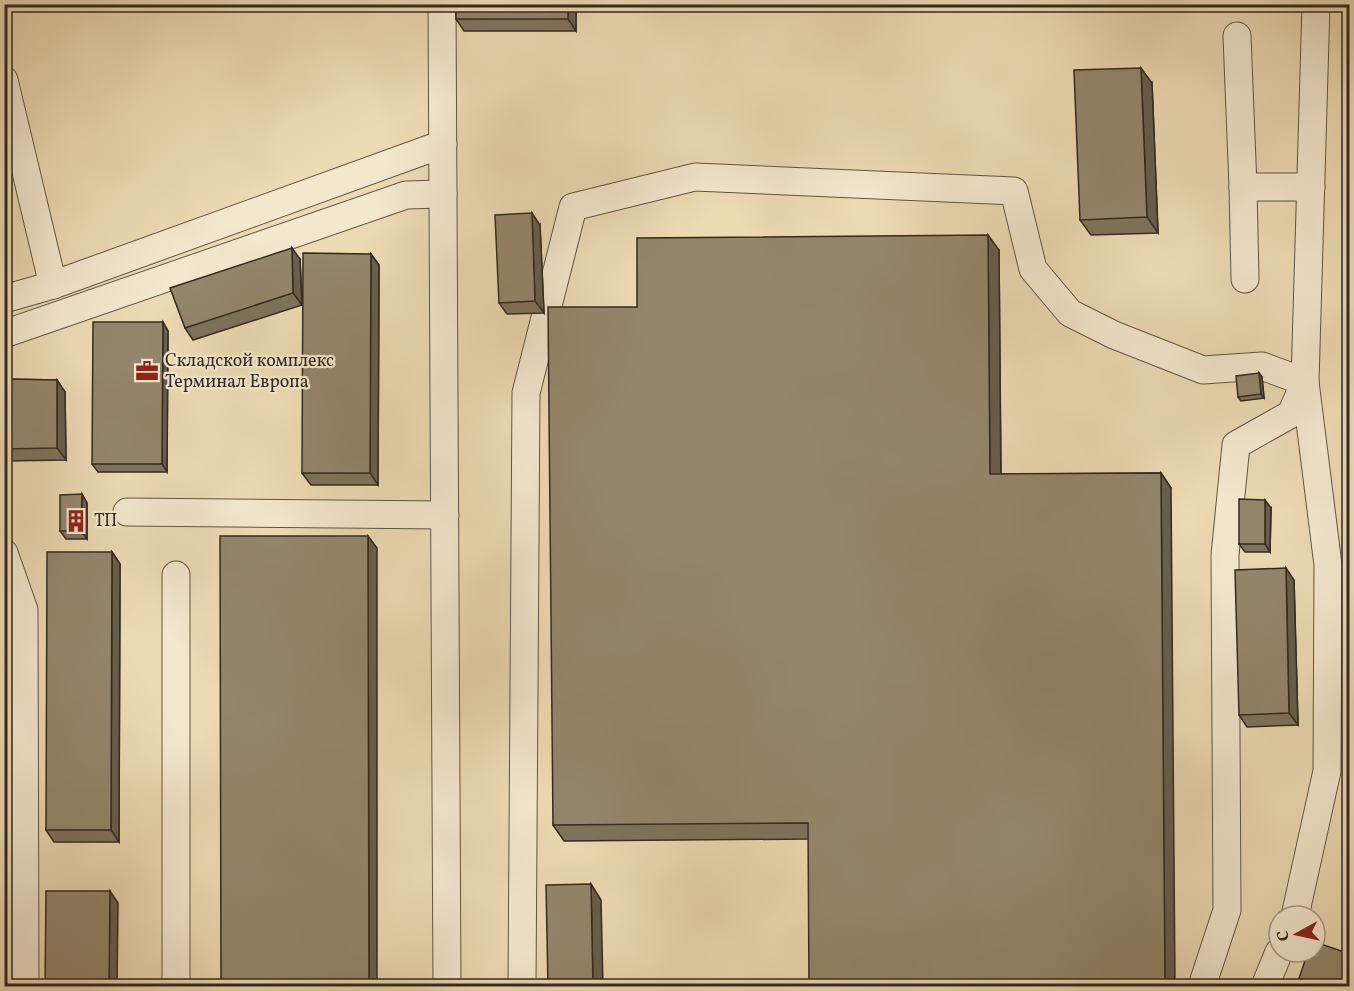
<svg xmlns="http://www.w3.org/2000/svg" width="1354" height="991" viewBox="0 0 1354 991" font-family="Vollkorn,serif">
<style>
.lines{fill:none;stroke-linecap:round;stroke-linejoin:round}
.minor-casing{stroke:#605645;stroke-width:29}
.minor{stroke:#f3e7ce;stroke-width:27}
.wall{fill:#7e735d;stroke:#322a20;stroke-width:1.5}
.shaded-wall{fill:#675e4c;stroke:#322a20;stroke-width:1.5}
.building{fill:#93866c;stroke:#322a20;stroke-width:1.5}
.labels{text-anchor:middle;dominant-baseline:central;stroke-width:4.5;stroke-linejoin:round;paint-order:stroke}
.poi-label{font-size:18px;fill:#322a20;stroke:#f3e7ce;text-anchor:start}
</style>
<rect width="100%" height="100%" fill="#ecdab3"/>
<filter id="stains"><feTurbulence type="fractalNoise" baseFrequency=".00333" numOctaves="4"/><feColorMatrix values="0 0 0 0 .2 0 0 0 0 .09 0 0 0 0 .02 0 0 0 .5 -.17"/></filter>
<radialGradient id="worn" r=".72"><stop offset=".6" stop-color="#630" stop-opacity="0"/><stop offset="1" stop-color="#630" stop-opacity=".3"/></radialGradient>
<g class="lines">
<g class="minor-casing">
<g id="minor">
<polyline points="442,4 447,986"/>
<polyline points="1237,36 1243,187 1311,187"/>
<polyline points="4,80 53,285"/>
<polyline points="1243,187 1245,279"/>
<polyline points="4,299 53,285 443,144"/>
<polyline points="4,334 406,195 443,194"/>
<polyline points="127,512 445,515"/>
<polyline points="4,553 24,610 25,986"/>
<polyline points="1295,916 1327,771 1328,565 1305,382 1316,4"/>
<polyline points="176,986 176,575"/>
<polyline points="522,986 526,393 573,207 695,177 1014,191 1033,269 1070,313 1114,335 1203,370 1262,366 1305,382 1291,414 1236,445 1225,555 1227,910 1202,986"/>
<polyline points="1265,986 1279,952"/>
</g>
</g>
<use href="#minor" class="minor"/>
</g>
<g class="wall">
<polygon points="456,4 576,4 576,31 464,31 456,19"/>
<polygon points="1152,83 1158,233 1091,235 1080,220"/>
<polygon points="540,225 544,313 507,314 499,303"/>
<polygon points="999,250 1001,474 1161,473 1171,488 808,839 564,841 553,825 637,307"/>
<polygon points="371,254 379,265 378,485 311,485 302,473"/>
<polygon points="300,259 302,305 193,340 185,328"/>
<polygon points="163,322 168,331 167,472 98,472 92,464"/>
<polygon points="1259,373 1262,377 1264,398 1241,401 1238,397"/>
<polygon points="4,379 57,380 65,392 66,460 4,461"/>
<polygon points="82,494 87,503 87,539 66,539 60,531"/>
<polygon points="1271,508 1270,552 1245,552 1239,544"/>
<polygon points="112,552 120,564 119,842 54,842 46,830"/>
<polygon points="1294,580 1298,725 1247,727 1239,715"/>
<polygon points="1350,886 1350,922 1343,913"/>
</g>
<g class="shaded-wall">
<polygon points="568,4 576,4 576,31 568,19"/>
<polygon points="1141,68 1152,83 1158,233 1147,217"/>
<polygon points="532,213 540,225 544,313 535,301"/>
<polygon points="988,235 999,250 1001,490 990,474"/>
<polygon points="292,248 300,259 302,305 293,293"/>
<polygon points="371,254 379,265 378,485 370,473"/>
<polygon points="163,322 168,331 167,472 162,464"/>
<polygon points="1259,373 1262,377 1264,398 1261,394"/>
<polygon points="57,380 65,392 66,460 57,448"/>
<polygon points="1161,473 1171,488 1175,987 1165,987"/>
<polygon points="82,494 87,503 87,539 81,531"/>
<polygon points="1265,500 1271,508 1270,552 1265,544"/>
<polygon points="368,536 377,548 377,987 369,987"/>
<polygon points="112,552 120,564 119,842 111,830"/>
<polygon points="1286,568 1294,580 1298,725 1289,713"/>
<polygon points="591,884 601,900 603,987 593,987"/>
<polygon points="110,891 118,903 117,987 109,987"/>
</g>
<g class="building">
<rect x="456" y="4" width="112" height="15"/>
<polygon points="1141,68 1147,217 1080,220 1074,70"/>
<polygon points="532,213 535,301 499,303 495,215"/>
<polygon points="988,235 990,474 1161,473 1165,987 809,987 808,823 553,825 548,307 637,307 637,238"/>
<polygon points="292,248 293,293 185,328 170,288"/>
<polygon points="303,253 371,254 370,473 302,473"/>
<polygon points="93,322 163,322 162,464 92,464"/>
<polygon points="1259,373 1261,394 1238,397 1236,376"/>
<polygon points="4,379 57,380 57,448 4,449"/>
<polygon points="82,494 81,531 60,531 60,495"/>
<polygon points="1239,499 1265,500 1265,544 1239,544"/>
<polygon points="220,536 368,536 369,987 221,987"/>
<polygon points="47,552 112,552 111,830 46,830"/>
<polygon points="1286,568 1289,713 1239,715 1235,570"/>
<polygon points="591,884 593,987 548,987 546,885"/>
<polygon points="1350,886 1350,915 1343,913"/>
<polygon points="46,891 110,891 109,987 45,987"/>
<polygon points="1315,942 1350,954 1350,987 1296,987 1308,952 1315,952"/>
</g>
<defs>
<g id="office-bare" transform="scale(1.8)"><path d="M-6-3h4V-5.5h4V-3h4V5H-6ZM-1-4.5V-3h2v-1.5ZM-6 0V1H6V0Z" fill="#8f2418" stroke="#f3e7ce" stroke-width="2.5" paint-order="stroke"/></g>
<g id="building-bare" transform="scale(1.8)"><path d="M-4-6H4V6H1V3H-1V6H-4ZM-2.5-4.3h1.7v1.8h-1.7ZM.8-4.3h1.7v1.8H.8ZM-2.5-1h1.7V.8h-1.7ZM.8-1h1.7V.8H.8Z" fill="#8f2418" stroke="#f3e7ce" stroke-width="2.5" paint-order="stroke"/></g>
</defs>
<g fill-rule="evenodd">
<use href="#office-bare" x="147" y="371"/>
<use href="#building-bare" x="76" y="521"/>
</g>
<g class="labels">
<g class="poi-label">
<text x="165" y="361">Складской комплекс<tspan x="165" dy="21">Терминал Европа</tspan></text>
<text x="94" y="521">ТП</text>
</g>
</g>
<rect width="1354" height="991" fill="none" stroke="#ecdab3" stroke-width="24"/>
<rect x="6" y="6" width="1342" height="979" fill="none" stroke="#322a20" stroke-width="3"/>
<rect x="12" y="12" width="1330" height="967" fill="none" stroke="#322a20" stroke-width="1.5"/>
<g transform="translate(1297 934) rotate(262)"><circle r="28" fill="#f3e7ce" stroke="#a69b88" stroke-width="1.5"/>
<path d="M0-4.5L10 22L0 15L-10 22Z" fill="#8f2418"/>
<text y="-9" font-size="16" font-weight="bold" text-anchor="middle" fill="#322a20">С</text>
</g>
<rect width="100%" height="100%" filter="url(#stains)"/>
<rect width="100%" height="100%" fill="url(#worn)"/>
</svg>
